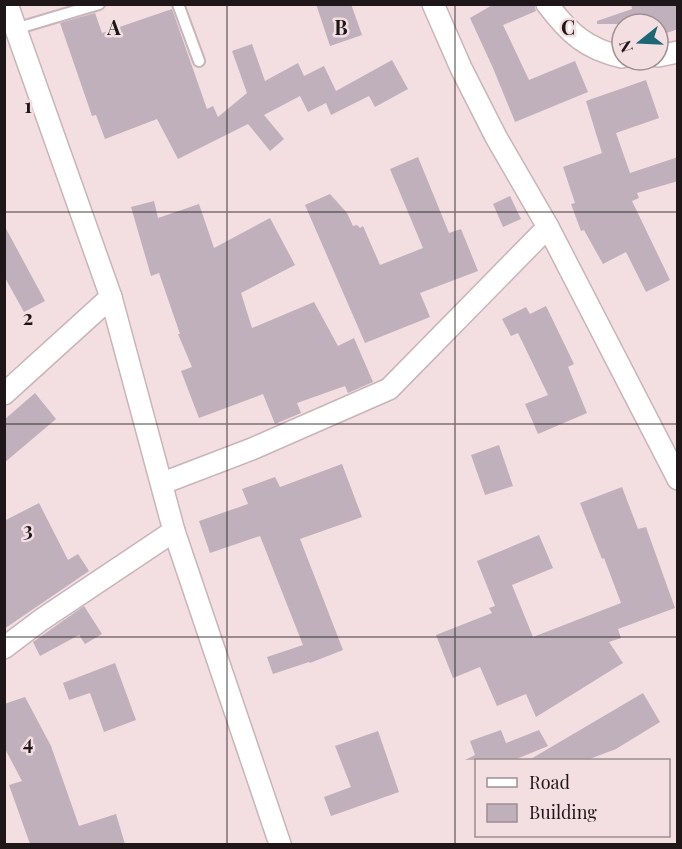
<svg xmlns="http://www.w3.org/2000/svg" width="682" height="849" viewBox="0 0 682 849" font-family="'Playfair Display',serif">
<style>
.building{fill:#bfb0bc}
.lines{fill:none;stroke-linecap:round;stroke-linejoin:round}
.service-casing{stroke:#c9b4b9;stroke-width:14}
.minor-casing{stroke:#c9b4b9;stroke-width:24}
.service{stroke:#fff;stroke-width:10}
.minor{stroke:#fff;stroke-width:21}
.grid{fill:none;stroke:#1e1618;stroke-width:1.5;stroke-opacity:0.55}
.grid-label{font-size:20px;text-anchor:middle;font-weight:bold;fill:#1e1618;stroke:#f3dee2;stroke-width:5;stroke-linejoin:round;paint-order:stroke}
</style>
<rect width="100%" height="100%" fill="#f3dee2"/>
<g class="building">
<polygon points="316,4 351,4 362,35 330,46"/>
<polygon points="494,4 534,4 536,11 503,25 529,80 575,61 588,92 515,122 493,68 470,18"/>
<polygon points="631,4 678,4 678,29 658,36 658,24 597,24 597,21 632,9"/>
<polygon points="172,9 207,109 213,106 218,117 247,93 232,51 252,44 265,81 298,63 304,76 324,66 336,91 392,60 408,89 375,107 369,96 331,115 326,103 308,112 300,96 264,115 284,139 270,151 248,124 178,159 157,119 105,139 96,115 92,116 60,23 95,13 102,33"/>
<polygon points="646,80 659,118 616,133 630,173 678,157 678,181 637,193 639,198 632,201 670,280 646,292 626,252 603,264 584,230 581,231 571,204 575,203 563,167 602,153 586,101"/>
<polygon points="418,157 449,233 461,229 478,271 420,293 430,317 365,343 305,205 330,194 347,213 353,226 357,225 360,228 363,226 380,265 423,248 390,169"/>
<polygon points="510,196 521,219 503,227 493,204"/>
<polygon points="154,201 158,218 199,204 214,248 270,218 295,265 241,293 252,328 314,302 338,346 354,338 373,382 348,393 345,386 297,403 301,413 275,424 263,394 199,418 181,371 192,367 178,334 180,334 159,273 151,276 131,207"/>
<polygon points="4,225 45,301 24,312 4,276"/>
<polygon points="546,306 574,364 568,367 587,413 538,434 525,404 548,395 518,333 511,336 502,319 526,307 530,314"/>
<polygon points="35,393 56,419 4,463 4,420"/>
<polygon points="499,445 513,486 485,495 471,455"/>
<polygon points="342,464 362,517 300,539 343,650 310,663 309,662 273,674 267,657 303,645 260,536 210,553 199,521 248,504 242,489 275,477 280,487"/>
<polygon points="622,487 638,529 646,527 675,608 618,629 621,638 609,642 623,663 536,717 526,694 497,706 480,667 453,678 436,635 492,613 489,608 495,606 477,561 539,535 553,568 512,585 533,637 621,603 604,558 602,559 580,503"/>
<polygon points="39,503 68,560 78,554 89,571 4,629 4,521"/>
<polygon points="84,606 102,634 85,644 79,635 40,656 33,642"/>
<polygon points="115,663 136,720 104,732 90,693 69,700 63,683"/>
<polygon points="643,693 660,722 616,749 587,760 529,760"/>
<polygon points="25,697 51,746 79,826 116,814 125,844 30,844 9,785 22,781 4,747 4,704"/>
<polygon points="501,730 506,743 539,730 548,746 514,760 465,760 475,755 470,741"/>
<polygon points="378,731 399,792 331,816 324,797 351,787 335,746"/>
</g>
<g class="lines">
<g class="service-casing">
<g id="service">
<polyline points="178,4 199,61"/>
<polyline points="15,29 99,4"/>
</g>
</g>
<g class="minor-casing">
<g id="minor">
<polyline points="7,4 111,297 174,531 280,844"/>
<polyline points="433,4 461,68 496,137 548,227 678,479"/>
<path d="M547,4C569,33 586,49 622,57"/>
<polyline points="658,56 678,52"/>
<polyline points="4,394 111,297"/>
<polyline points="163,483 252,449 389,389 548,227"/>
<polyline points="4,648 41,620 174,531"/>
</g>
</g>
<use href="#service" class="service"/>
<use href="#minor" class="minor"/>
</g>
<path class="grid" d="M227,4V844M455,4V844M4,212H678M4,424H678M4,637H678"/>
<g class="grid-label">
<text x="114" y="35">A</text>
<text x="341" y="35">B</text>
<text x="568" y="35">C</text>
<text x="28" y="113">1</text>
<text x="28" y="325">2</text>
<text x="28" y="537">3</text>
<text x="28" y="750">4</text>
</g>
<rect width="682" height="849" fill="none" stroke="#1e1618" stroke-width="12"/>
<rect x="475" y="759" width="195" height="78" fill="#f3dee2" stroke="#9e8e91" stroke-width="1.5"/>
<rect x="487" y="778" width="30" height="9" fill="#ffffff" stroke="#9e8e91" stroke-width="1.5"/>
<text x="529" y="789" font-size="18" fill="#1e1618">Road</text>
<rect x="487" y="804" width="30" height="18" fill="#bfb0bc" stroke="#9e8e91" stroke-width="1.5"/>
<text x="529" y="819" font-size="18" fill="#1e1618">Building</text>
<g transform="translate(640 42) rotate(252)"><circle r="28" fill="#f3dee2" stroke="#9e8e91" stroke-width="1.5"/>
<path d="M0-4.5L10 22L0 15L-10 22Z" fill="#1d6673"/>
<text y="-9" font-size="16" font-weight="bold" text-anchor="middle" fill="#1e1618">N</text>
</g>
</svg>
